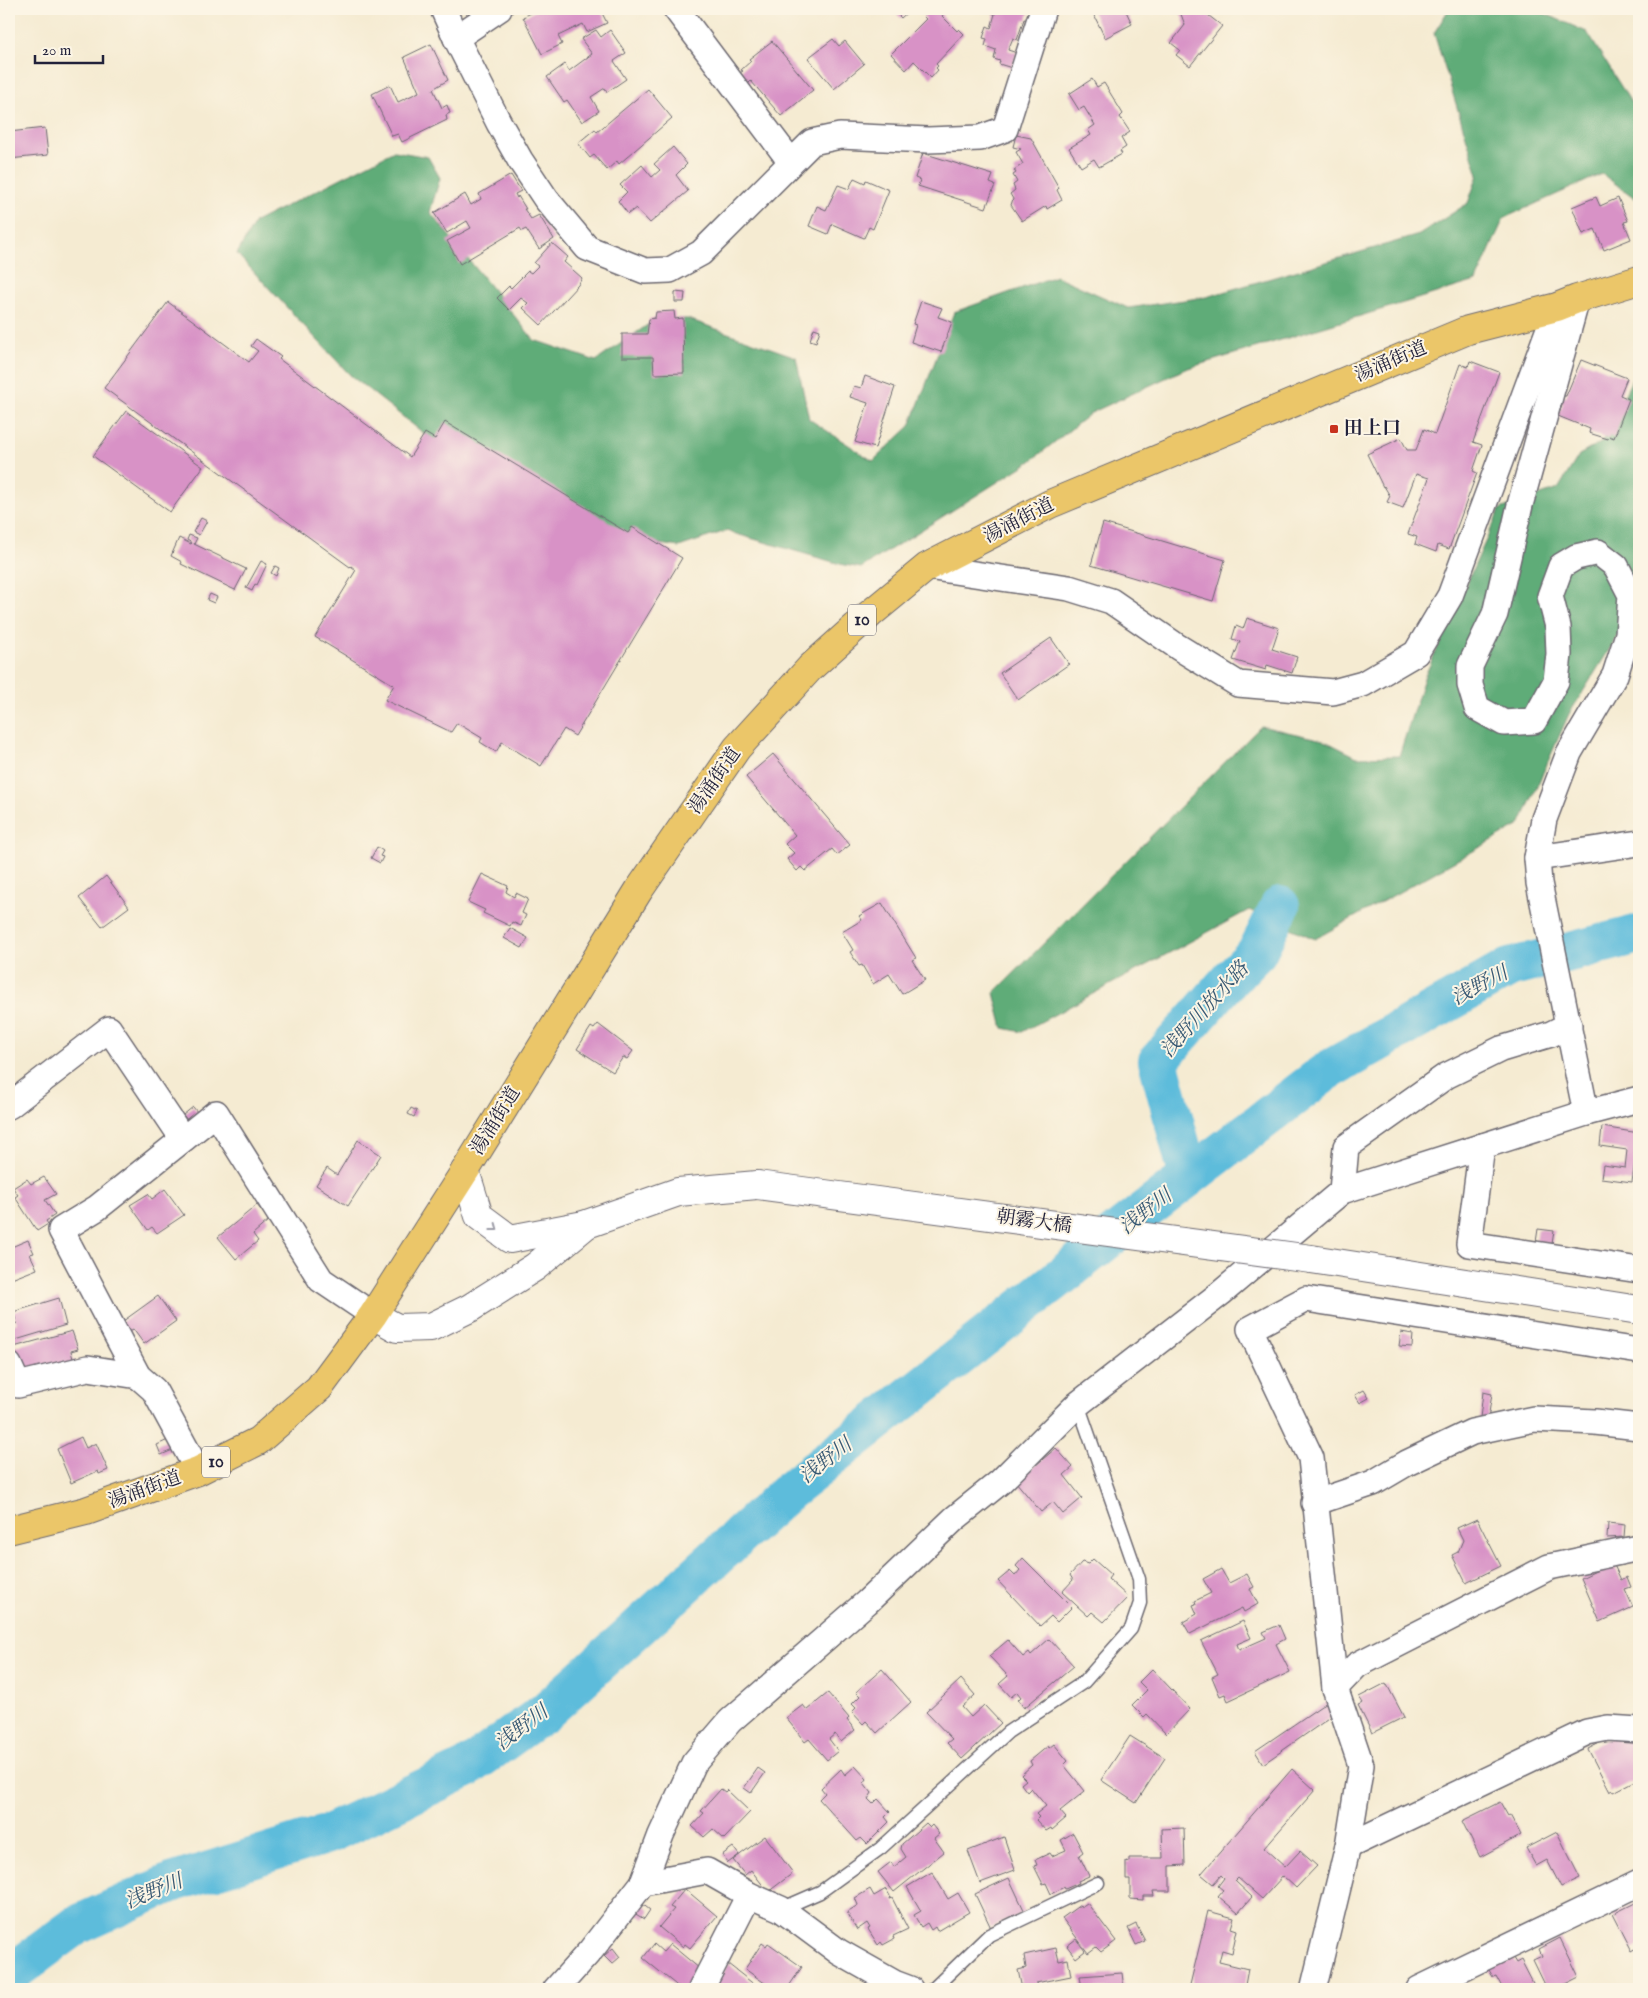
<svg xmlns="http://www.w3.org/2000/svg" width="1648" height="1998" viewBox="0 0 1648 1998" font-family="'IM FELL English','Noto Serif JP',serif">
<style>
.forest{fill:#5fac78;stroke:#40675a}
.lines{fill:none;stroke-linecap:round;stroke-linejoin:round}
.river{stroke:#5dbcdb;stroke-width:40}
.building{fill:#d892c6}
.service-casing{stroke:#6c6870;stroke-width:15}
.minor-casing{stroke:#6c6870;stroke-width:28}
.tertiary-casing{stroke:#6c6870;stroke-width:30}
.primary-casing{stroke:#6c6870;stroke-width:30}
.service{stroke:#fff;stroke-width:12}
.minor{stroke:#fff;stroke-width:25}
.tertiary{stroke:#fff;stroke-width:28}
.primary{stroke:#ebc669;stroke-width:28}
.tertiary-bridge-casing{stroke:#6c6870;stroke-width:30;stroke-linecap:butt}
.tertiary-bridge{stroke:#fff;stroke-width:28}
.oneway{stroke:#9c9ca7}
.poi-dot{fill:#c8321e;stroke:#fcf5e5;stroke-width:2}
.labels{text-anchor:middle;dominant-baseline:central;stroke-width:4;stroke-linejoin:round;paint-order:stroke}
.shield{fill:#fcf5e5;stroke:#63616e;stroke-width:1}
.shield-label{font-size:18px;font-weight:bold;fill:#22223b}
.street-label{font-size:19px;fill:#22223b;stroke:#fcf5e5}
.poi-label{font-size:19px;font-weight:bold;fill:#22223b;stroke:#fcf5e5;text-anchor:start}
.water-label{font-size:20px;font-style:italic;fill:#375873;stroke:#fcf5e5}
</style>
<rect width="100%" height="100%" fill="#fcf5e5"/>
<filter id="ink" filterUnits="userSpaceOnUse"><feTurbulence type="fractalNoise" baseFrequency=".02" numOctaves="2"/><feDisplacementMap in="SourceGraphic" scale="10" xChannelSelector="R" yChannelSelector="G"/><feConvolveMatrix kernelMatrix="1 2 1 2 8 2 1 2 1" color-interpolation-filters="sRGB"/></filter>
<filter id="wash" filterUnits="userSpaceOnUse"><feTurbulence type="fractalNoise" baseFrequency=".0096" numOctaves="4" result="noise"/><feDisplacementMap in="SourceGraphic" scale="20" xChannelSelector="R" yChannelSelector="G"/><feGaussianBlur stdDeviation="1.12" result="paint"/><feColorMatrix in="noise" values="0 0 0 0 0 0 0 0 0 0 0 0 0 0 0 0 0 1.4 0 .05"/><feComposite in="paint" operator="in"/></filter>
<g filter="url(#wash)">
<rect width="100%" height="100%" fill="#f5ebd2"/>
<g class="forest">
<polygon points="1449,9 1534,9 1587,32 1639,115 1639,201 1602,174 1504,218 1476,281 1185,369 1091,413 1031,461 861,568 840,564 726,531 679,547 633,540 436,443 350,375 237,254 255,222 394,151 428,157 440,178 430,212 534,340 596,361 656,319 688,319 796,357 809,419 873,461 910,426 954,312 1056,276 1128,308 1206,297 1419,235 1468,203 1478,175 1434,33"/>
<polygon points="1639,365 1639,602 1569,714 1520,825 1315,939 1249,910 1022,1032 1003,1028 994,993 1261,726 1323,740 1357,757 1399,756 1424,678 1500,509 1558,489 1579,455 1602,442"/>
</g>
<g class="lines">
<g class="river">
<polyline points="1189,1177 1158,1061 1231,978 1257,952 1280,906"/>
<polyline points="9,1975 77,1925 171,1883 328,1834 467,1768 545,1712 789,1491 1125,1226 1327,1071 1509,968 1639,934"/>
</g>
</g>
<g id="blocks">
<g class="building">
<polygon points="539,9 600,9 607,23 587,32 583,24 558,36 562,44 542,54 523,17"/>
<polygon points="892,9 911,9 901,18"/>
<polygon points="931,9 942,9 945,12 942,16 957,31 959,29 964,34 936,64 938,66 936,68 938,70 931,78 914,61 906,70 891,54 926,19 923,16"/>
<polygon points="982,9 1030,9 1027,20 1024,19 1017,40 1013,38 1008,50 1017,53 1012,68 999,64 1000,61 994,59 996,50 985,46 987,39 983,38 987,26 991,28 995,14"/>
<polygon points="1091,9 1125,9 1132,24 1105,38"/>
<polygon points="1179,9 1203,9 1204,12 1222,26 1190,66 1176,55 1180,50 1171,43 1185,25"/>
<polygon points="1224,9 1244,9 1226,14"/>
<polygon points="596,30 601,37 610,30 626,53 614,61 626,79 607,92 605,88 591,97 599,111 582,122 567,100 564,102 547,77 565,64 569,71 592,54 581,39"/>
<polygon points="833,39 839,46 845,41 864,64 834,89 808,58"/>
<polygon points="772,41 813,90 781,116 751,81 747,85 738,74 743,71 741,70 751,61 749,59"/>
<polygon points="431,44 448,80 433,89 442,108 447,105 450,113 446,115 447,120 402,142 398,134 392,136 372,94 390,85 398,102 419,92 404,57"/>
<polygon points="1092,79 1097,87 1104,83 1123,114 1120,117 1130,132 1121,138 1126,147 1120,151 1122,154 1099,167 1094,159 1081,167 1069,148 1091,135 1088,130 1095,125 1084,107 1079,110 1069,94"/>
<polygon points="648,89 672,118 619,164 617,161 607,170 594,155 590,158 578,143 595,129 597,132"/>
<polygon points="45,128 48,155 9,159 9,132"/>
<polygon points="1016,135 1031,138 1059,188 1057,190 1062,200 1047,209 1046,206 1022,221 1011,205 1013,199 1010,194 1015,190 1013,185 1017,182 1013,175 1016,173 1014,170 1023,164 1016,152 1021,149 1013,147"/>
<polygon points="673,147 687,164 676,175 688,191 650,223 636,208 628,214 618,201 627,192 620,185 642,165 652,177 660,170 654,164"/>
<polygon points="923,153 993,175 990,183 995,185 986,208 918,186 920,180 915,178"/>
<polygon points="511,175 521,191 515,194 517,198 518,196 526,209 524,209 531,219 539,215 554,239 539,249 526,229 522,231 520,228 460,264 447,241 471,228 467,221 447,233 434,213 465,194 471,205 481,199 479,194"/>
<polygon points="854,178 865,183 866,180 889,190 873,229 869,227 864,238 832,224 828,234 809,226 817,206 826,210 838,185 849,189"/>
<polygon points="1596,197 1600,206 1618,198 1628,221 1624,222 1631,239 1604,250 1595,229 1583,234 1572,207"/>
<polygon points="552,243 568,257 564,262 582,278 578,285 541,325 523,308 528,303 521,298 509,310 497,298 509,286 511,288 528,271 531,273 538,266 534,263"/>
<polygon points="675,292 685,293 684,302 675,302"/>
<polygon points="921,301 942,308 938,317 952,322 941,352 911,342 916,325 913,324"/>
<polygon points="168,302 249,362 258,351 251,346 256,339 281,357 279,359 410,457 425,433 435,439 445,422 628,533 632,527 682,558 575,736 564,729 541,766 502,742 496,752 480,742 482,738 457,723 451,732 385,700 394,685 315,637 356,570 351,566 350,567 104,388"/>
<polygon points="674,311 675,319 683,318 684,373 654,374 653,357 622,357 622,334 647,334 649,319 655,318 656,312"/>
<polygon points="814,328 820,330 816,342 810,340"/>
<polygon points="1581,360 1627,378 1620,395 1629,399 1614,438 1609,436 1608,439 1589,433 1590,429 1558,416 1563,403 1560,402 1563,396 1566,396"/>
<polygon points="1470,361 1499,372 1473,442 1482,445 1473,471 1477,473 1449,549 1438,545 1436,552 1415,544 1417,537 1408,534 1429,478 1416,474 1403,508 1387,502 1390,496 1384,486 1383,487 1367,454 1401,438 1407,450 1416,450 1424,429 1435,434 1460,364 1468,367"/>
<polygon points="865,376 895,387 875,448 855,442 868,403 850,397 854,386 861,388"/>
<polygon points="126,411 203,467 170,512 93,456"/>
<polygon points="201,518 207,521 199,535 193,532"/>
<polygon points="1103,523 1225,560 1213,601 1091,565"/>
<polygon points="189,535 197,538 194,544 246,569 235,590 181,564 182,562 171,556 179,538 191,544 192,543 187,540"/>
<polygon points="261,561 267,564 257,585 255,584 252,591 246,588"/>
<polygon points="275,566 279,568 276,576 271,573"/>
<polygon points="210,594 217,597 214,603 207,600"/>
<polygon points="1247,618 1279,628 1272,649 1297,657 1292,673 1267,665 1266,670 1233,660 1240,641 1232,639 1236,626 1243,629"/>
<polygon points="1051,638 1069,664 1018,700 1000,673"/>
<polygon points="773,754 850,845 837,855 832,849 805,871 801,867 797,871 787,859 794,853 785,844 795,835 746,777"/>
<polygon points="377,847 383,851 380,856 383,857 380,863 371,858"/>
<polygon points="482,874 508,886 506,892 514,897 516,893 528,899 522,913 526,915 521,926 512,922 510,926 483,913 485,910 468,902"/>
<polygon points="106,876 129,907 102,927 79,898"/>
<polygon points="882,903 916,958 912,960 925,980 902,994 889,974 873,984 862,965 859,966 850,952 853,950 842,932 862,920 859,916"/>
<polygon points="510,928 528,938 522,948 504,938"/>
<polygon points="598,1024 633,1051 627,1059 623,1057 613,1072 577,1049 591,1027 594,1029"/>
<polygon points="193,1107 198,1113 187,1120 183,1115"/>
<polygon points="411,1108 417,1111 414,1117 408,1114"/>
<polygon points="1602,1127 1639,1133 1632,1182 1601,1178 1603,1165 1625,1168 1627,1150 1600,1146"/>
<polygon points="358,1140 381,1155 348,1206 316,1185 327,1168 337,1175"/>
<polygon points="44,1177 56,1194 45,1200 55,1215 46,1221 48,1224 37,1231 15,1197 18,1195 13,1188 27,1179 31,1184"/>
<polygon points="165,1189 184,1215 157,1233 152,1227 148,1230 130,1205 148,1194 152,1199"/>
<polygon points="257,1205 269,1220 253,1234 258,1241 236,1259 218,1237"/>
<polygon points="1538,1229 1554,1231 1552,1244 1536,1242"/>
<polygon points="28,1240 34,1253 30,1254 37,1269 9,1280 9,1248"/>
<polygon points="158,1296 176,1321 144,1344 133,1329 126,1334 119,1324"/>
<polygon points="59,1298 66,1325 9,1342 9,1326 17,1323 13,1312"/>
<polygon points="72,1331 78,1349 71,1351 76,1370 25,1377 15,1363 10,1348"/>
<polygon points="1401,1332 1413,1334 1412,1347 1399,1346"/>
<polygon points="1364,1390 1369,1398 1360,1403 1355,1395"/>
<polygon points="1483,1392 1492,1394 1488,1419 1480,1418"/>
<polygon points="81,1437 86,1448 96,1443 108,1470 99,1474 98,1471 71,1483 57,1449"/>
<polygon points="170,1439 175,1449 161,1455 157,1445"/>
<polygon points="1056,1448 1073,1467 1064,1475 1082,1498 1063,1514 1053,1502 1041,1512 1016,1482"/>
<polygon points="1477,1519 1501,1566 1466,1583 1452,1555 1458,1552 1463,1540 1457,1528"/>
<polygon points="1608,1523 1625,1525 1624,1537 1607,1538"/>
<polygon points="1023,1558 1072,1607 1057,1622 1051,1616 1040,1626 998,1581 1010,1571 1015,1576 1020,1570 1016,1566"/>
<polygon points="1093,1559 1111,1575 1108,1579 1128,1597 1104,1622 1092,1612 1088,1616 1062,1592 1073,1580 1070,1575 1082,1562 1088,1564"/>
<polygon points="1613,1563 1621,1580 1627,1577 1631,1587 1625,1589 1633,1607 1600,1622 1581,1578"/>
<polygon points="1221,1569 1229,1583 1247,1574 1254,1587 1250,1589 1258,1604 1244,1612 1242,1608 1190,1634 1183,1622 1197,1614 1193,1605 1196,1604 1195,1601 1211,1593 1203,1579"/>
<polygon points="1243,1621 1251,1638 1237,1644 1239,1650 1266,1638 1263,1632 1279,1625 1285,1639 1276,1644 1290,1672 1228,1701 1225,1694 1220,1696 1212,1677 1218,1674 1201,1641"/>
<polygon points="1049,1639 1074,1666 1024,1708 1018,1700 1021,1697 1017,1692 1011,1697 999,1684 1008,1676 989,1656 1008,1640 1023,1657 1029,1652 1031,1655"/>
<polygon points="882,1669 911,1702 877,1733 866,1721 863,1724 852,1712 856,1708 852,1704 860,1696 856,1692"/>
<polygon points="1152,1669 1190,1709 1166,1734 1147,1714 1144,1717 1132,1705 1147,1690 1139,1682"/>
<polygon points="961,1679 975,1695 962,1707 971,1717 984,1705 1001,1723 962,1759 947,1743 952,1739 926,1712"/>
<polygon points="1386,1683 1404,1717 1372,1733 1358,1705 1363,1703 1359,1697"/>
<polygon points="828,1693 849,1718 847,1720 855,1730 841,1742 835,1734 829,1739 838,1751 827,1760 809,1739 805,1742 786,1718 803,1705 807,1710"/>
<polygon points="1327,1702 1335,1714 1263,1764 1255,1751"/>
<polygon points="1615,1735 1619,1742 1632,1735 1639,1739 1639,1776 1635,1778 1637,1780 1614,1792 1613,1790 1610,1792 1588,1749"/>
<polygon points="1130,1736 1165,1758 1136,1803 1101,1780"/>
<polygon points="1054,1744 1068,1761 1064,1765 1085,1791 1060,1811 1066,1818 1052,1830 1051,1828 1046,1831 1036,1820 1039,1817 1036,1814 1046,1806 1031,1788 1027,1792 1021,1784 1026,1780 1021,1775 1032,1765 1030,1761 1048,1746 1049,1748"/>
<polygon points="855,1766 867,1779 864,1783 872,1793 868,1799 873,1804 878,1799 890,1812 885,1817 889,1822 867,1844 861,1838 857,1841 819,1799 825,1793 821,1788 841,1769 845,1775"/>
<polygon points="758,1768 765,1773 751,1793 744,1788"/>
<polygon points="1292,1769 1315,1790 1264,1848 1285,1867 1300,1851 1317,1866 1296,1888 1283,1876 1262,1899 1238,1878 1235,1881 1252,1897 1238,1913 1218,1896 1223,1890 1218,1886 1224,1878 1221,1875 1213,1884 1201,1874"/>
<polygon points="721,1789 725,1792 727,1790 750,1812 724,1839 713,1829 704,1837 692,1826 704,1813 701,1811"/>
<polygon points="1500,1802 1508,1816 1510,1815 1521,1835 1480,1857 1462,1821"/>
<polygon points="926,1823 930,1827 932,1825 939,1834 934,1838 944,1852 894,1892 878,1872 891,1862 894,1867 906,1857 901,1849 902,1844"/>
<polygon points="1184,1828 1185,1865 1170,1866 1170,1891 1153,1891 1154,1896 1143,1896 1143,1900 1130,1899 1130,1879 1126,1879 1126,1861 1129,1862 1129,1858 1163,1858 1162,1829"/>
<polygon points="1557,1832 1580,1878 1561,1887 1547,1860 1536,1866 1526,1848"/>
<polygon points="1073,1833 1083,1852 1079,1855 1089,1876 1078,1881 1079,1883 1065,1889 1064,1887 1051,1894 1046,1883 1043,1884 1034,1866 1037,1865 1035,1860 1050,1853 1052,1856 1066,1850 1061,1840"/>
<polygon points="765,1836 793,1873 768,1892 751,1870 745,1875 733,1860"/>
<polygon points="1004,1837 1015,1870 980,1883 968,1851"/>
<polygon points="733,1847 739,1855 728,1863 722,1855"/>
<polygon points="932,1872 948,1899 958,1893 969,1912 937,1931 935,1927 931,1930 927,1923 921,1927 914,1915 921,1911 907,1887"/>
<polygon points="1009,1878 1025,1912 991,1928 975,1894"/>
<polygon points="685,1889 717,1916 690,1948 685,1944 683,1947 659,1927 674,1909 670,1907"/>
<polygon points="870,1889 874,1896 886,1889 890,1896 889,1899 892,1898 908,1929 893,1936 894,1939 883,1945 881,1942 878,1945 868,1929 870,1928 867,1923 857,1930 847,1912 858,1905 855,1898"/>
<polygon points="1639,1901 1639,1947 1632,1951 1613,1914"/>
<polygon points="641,1903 650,1910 644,1919 634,1913"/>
<polygon points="1087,1903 1116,1941 1101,1952 1096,1947 1088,1953 1062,1918 1080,1905 1081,1907"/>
<polygon points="1208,1911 1234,1918 1231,1928 1237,1930 1232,1953 1222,1950 1219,1962 1248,1969 1245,1985 1247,1986 1246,1989 1189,1989"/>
<polygon points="1136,1924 1145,1941 1136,1945 1128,1928"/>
<polygon points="1560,1938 1579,1977 1555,1989 1547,1989 1533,1960 1542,1956 1539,1949"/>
<polygon points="1076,1939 1085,1951 1076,1958 1067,1946"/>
<polygon points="762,1943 766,1946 768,1943 802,1967 787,1989 773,1989 745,1969"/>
<polygon points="654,1944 663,1952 670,1944 700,1969 691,1989 681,1989 643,1958"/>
<polygon points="613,1948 620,1957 612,1964 604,1956"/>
<polygon points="1056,1948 1059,1961 1068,1959 1071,1976 1036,1983 1036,1987 1022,1989 1018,1970 1026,1968 1024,1955"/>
<polygon points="1501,1952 1506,1962 1513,1958 1516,1963 1521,1960 1536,1989 1503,1989 1496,1976 1493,1977 1484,1961"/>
<polygon points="728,1964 760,1989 712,1989"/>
<polygon points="1122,1973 1124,1989 1082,1989 1080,1976"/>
</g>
</g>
</g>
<g filter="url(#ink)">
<use href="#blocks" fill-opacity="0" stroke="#6c6870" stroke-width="1"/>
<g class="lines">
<g class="service-casing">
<g id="service">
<polyline points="781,1909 820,1892 881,1848 1008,1732 1084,1682 1131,1629 1140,1603 1139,1579 1078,1404"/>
<polyline points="933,1989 989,1935 1098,1883"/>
</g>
</g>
<g class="minor-casing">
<g id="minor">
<polyline points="443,9 456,38 499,123 520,160 546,199 587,248 645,271 670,270 701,253 812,142 840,136 928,140 980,138 1005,129 1043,9"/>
<polyline points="676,9 791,162"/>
<polyline points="456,38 499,9"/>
<polyline points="1577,299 1520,505 1495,614 1470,666 1470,685 1477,708 1504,723 1534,721 1556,681 1559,654 1558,627 1550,596 1561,566 1576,557 1598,552 1616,566 1631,595 1628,634 1615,675 1569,753 1544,819 1537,858 1539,883 1586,1113"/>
<polyline points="927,567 1069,588 1111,601 1178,647 1238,684 1333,692 1363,684 1416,653 1450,596 1557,307"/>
<polyline points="1537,858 1639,843"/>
<polyline points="9,1106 109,1029 183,1139"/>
<polyline points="1482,1146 1469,1244 1639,1270"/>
<polyline points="1342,1191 1346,1147 1446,1076 1501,1049 1551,1034 1569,1025"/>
<polyline points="9,1365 18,1385 88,1368 138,1376"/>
<polyline points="198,1471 154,1390 138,1376 61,1230 97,1208 216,1113 321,1280 373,1315"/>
<polyline points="1314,1503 1373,1483 1407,1463 1472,1432 1534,1419 1595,1422 1639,1427"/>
<polyline points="1335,1688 1357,1665 1549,1567 1639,1548"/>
<polyline points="1348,1846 1587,1732 1608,1728 1639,1730"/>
<polyline points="643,1883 707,1871 749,1895 781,1909 839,1952 894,1983 910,1989"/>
<polyline points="556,1989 591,1950 643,1883 661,1835 694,1763 730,1721 867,1602 954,1519 1000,1482 1078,1404 1221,1293 1342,1191 1586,1113 1639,1099"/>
<polyline points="701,1989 749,1895"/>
<polyline points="1315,1989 1314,1986 1348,1846 1361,1765 1335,1688 1311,1458 1250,1329 1306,1299 1639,1351"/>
<polyline points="1419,1989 1639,1883"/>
</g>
</g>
<g class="tertiary-casing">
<g id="tertiary">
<polyline points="465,1171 479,1216 510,1239 584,1225"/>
<polyline points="1311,1259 1639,1310"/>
<polyline points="373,1315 397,1328 431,1327 470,1308 535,1267 587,1224 678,1192 757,1185"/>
</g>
</g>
<g class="primary-casing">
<polyline id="primary" points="9,1530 86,1511 198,1471 258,1441 319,1388 373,1315 465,1171 639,890 737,748 810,668 870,614 927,567 1050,504 1468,330 1557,307 1577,299 1639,280"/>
</g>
<use href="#service" class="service"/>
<use href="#minor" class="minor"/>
<use href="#tertiary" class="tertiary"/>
<use href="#primary" class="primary"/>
<g class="tertiary-bridge-casing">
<polyline id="tertiary-bridge" points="757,1185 1311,1259"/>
</g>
<use href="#tertiary-bridge" class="tertiary-bridge"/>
</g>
<defs><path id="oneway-chevron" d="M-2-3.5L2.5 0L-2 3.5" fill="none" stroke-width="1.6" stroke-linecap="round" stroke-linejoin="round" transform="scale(1.25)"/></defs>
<use class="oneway" href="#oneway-chevron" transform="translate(495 1228) rotate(37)"/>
</g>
<rect class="poi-dot" x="1329" y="424" width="10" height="10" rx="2.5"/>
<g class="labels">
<g class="shield">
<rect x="848" y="604.5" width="28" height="31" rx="4"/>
<rect x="202" y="1446.5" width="28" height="31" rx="4"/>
</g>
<g class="shield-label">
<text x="862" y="620">10</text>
<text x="216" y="1462">10</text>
</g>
<g class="street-label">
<text transform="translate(1391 362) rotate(-23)">湯涌街道</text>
<text transform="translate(1019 521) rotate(-27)">湯涌街道</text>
<text transform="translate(715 781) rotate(-55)">湯涌街道</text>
<text transform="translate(496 1121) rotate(-58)">湯涌街道</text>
<text transform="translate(1034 1222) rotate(8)">朝霧大橋</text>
<text transform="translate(145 1490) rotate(-20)">湯涌街道</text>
</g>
<g class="poi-label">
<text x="1344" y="429">田上口</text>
</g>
<g class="water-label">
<text transform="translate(1480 986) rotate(-28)">浅野川</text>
<text transform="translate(1205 1010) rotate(-48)">浅野川放水路</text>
<text transform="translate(1146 1212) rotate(-38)">浅野川</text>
<text transform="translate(826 1461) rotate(-38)">浅野川</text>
<text transform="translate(522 1728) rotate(-37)">浅野川</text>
<text transform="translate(154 1892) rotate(-22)">浅野川</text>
</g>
</g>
<rect width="1648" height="1998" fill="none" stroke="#fcf5e5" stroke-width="30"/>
<path d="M35 55v8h68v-8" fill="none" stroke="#22223b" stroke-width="2.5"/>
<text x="42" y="55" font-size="15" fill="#22223b" stroke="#fcf5e5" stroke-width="4" paint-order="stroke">20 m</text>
</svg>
